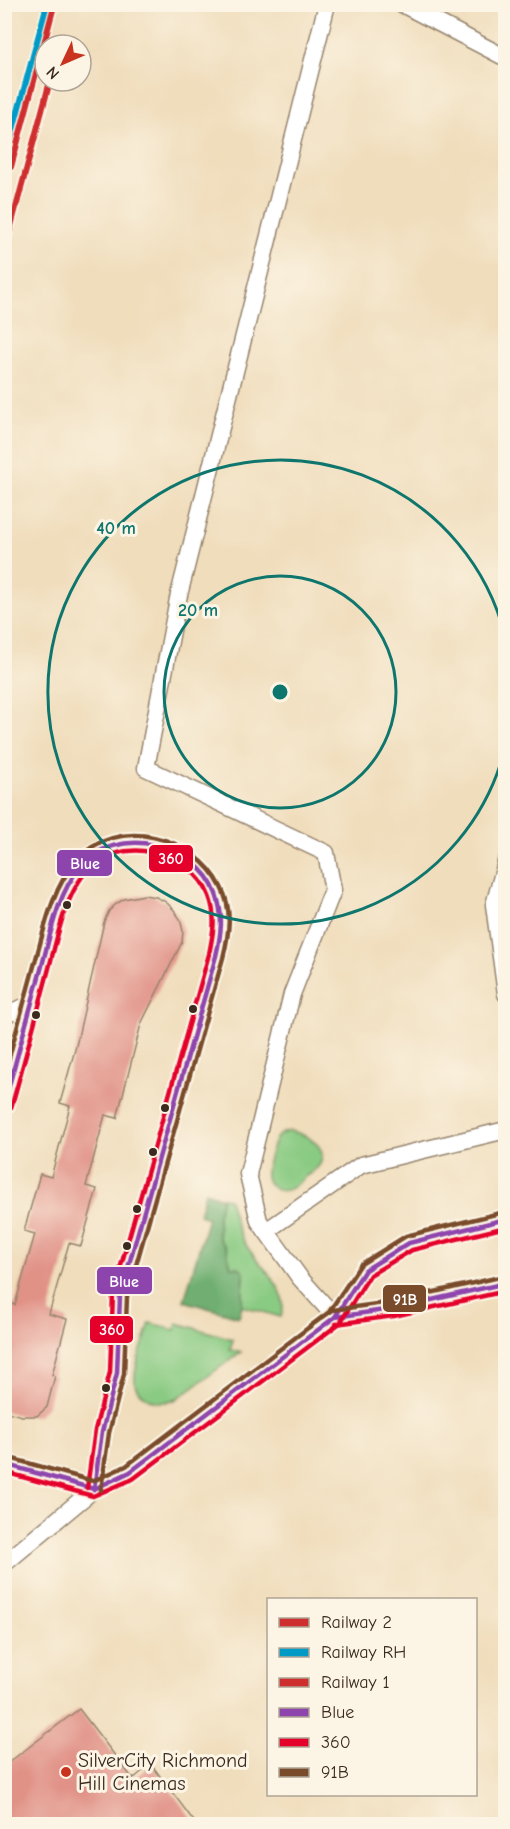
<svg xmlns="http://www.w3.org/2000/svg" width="510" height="1829" viewBox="0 0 510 1829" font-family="'Comic Neue',sans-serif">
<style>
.green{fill:#8acb83;stroke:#627a50;stroke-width:1.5}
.forest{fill:#6faf71;stroke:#556c48;stroke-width:1.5}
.building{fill:#e19287}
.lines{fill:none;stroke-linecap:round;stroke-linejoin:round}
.service-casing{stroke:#96846d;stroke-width:19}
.service{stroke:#fff;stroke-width:16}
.bus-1-casing{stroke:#fcf5e5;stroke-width:9}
.bus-2-casing{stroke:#fcf5e5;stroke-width:9}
.bus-3-casing{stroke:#fcf5e5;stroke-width:9}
.bus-1{stroke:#8e44ad;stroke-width:4.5}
.bus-2{stroke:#e4002b;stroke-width:4.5}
.bus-3{stroke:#7a4b2a;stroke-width:4.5}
.rail-1-casing{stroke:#fcf5e5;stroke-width:10}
.rail-2-casing{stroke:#fcf5e5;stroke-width:10}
.rail-3-casing{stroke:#fcf5e5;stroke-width:10}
.rail-1{stroke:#cf2e2f;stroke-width:6}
.rail-2{stroke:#009ac7;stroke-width:6}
.rail-3{stroke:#cf2e2f;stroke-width:6}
.ring{fill:none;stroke:#0f766e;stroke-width:3}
.bus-dot{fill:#3b2a1e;stroke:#fcf5e5;stroke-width:2}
.poi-dot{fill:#c8321e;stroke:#fcf5e5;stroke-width:2}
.labels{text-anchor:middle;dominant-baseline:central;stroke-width:6;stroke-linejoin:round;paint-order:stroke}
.poi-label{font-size:20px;fill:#3b2a1e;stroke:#fcf5e5;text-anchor:start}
.centre{fill:#0f766e;stroke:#fcf5e5;stroke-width:3}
.ring-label{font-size:18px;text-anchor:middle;font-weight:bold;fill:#0f766e;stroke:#fcf5e5;stroke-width:6;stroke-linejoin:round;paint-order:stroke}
.line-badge{stroke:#fcf5e5;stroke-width:2}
.badge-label{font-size:16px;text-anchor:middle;font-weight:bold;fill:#fff}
</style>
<rect width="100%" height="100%" fill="#fcf5e5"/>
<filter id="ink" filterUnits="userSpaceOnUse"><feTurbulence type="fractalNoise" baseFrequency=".0167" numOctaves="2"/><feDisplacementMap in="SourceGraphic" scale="12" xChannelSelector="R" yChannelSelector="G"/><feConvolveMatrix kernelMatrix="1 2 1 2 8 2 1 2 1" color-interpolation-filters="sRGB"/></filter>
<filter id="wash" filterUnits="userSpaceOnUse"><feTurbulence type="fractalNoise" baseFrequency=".008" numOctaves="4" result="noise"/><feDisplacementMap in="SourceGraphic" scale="24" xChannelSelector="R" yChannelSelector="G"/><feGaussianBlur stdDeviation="1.35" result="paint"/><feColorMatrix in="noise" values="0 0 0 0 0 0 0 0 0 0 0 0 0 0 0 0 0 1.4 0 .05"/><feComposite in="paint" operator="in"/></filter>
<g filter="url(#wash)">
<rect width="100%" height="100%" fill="#f0ddbc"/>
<g class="green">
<path d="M290,1131C305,1134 329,1145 320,1164C317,1169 311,1173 306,1176C300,1181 294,1188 287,1190C278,1192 267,1186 266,1176C265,1169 273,1141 278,1136C281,1133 286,1132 290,1131Z"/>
<path d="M222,1198L229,1199C233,1217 238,1233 248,1248C262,1269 291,1289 281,1317L242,1306L244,1277L231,1267L226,1248L219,1239L218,1215Z"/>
<path d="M150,1323L175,1330L177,1323L233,1339L230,1350L241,1352L175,1400C162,1404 150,1403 140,1392C137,1389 136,1389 135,1384C133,1368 145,1339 150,1323Z"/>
</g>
<path class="forest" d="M205,1192L222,1198L218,1215V1231L219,1239L226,1248L231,1267C237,1266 240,1267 244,1272L242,1306L239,1317L184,1301L208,1218L199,1215Z"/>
<g id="blocks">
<g class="building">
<polygon points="144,895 156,897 166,902 174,910 180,919 183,931 182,942 141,1024 117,1118 105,1115 86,1186 97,1189 81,1246 69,1243 49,1314 67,1319 52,1375 55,1376 47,1407 37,1416 22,1416 4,1411 4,1302 15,1305 35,1234 24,1231 40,1174 51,1177 70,1106 60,1103 76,1046 104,922 109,911 116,904 124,899"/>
<polygon points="79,1709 133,1779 151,1764 196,1824 4,1824 4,1766"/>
</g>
</g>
</g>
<g filter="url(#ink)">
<use href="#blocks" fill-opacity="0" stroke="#96846d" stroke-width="1.5"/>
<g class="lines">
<g class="service-casing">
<g id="service">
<polyline points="327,4 178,599 146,768 326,853 333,890 292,994 248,1174 259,1221 300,1278 335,1317"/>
<polyline points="402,4 506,58"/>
<polyline points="506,862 494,905 506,994"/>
<polyline points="4,1015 32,1004"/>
<path d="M4,1106L57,912C65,892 74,868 93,855C140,823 213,855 221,911C224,926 219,942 216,956L120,1296L117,1373L102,1432L94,1489"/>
<polyline points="266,1231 361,1165 506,1130"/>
<polyline points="335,1317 392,1309 506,1283"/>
<polyline points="4,1464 94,1489"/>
<polyline points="4,1564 94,1489 130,1472 335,1317 365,1270 409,1243 506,1219"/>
</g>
</g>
<use href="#service" class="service"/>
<g class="bus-1-casing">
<g id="bus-1">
<path d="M4,1104C16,1060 28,1017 40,973C50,938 56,896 80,867C116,824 197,842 216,894C224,916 221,934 216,956L120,1296L117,1373L102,1432L94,1489"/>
<polyline points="335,1317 392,1309 506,1283"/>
<polyline points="4,1464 94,1489 130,1472 335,1317 365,1270 409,1243 506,1219"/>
</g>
</g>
<g class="bus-2-casing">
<g id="bus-2">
<path d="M11,1108C24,1063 36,1017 48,972C57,939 63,902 84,874C116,833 191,849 209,896C217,917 213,934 209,954L113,1294L110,1372L95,1430L87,1488"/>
<polyline points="336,1324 394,1316 506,1291"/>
<polyline points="4,1472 93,1496 133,1479 340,1323 370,1275 412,1250 506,1227"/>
</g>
</g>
<g class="bus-3-casing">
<g id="bus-3">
<path d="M4,1076C14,1039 24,1003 34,966C44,931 51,890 76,861C116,814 196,836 221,887C233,910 229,934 223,958L127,1297L124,1374L109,1433L101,1490"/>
<polyline points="309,1327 333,1310 391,1302 504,1276"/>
<polyline points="6,1457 93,1481 126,1466 329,1312 361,1264 406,1236 504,1212"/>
</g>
</g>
<use href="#bus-1" class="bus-1"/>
<use href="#bus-2" class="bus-2"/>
<use href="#bus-3" class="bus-3"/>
<g class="rail-1-casing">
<polyline id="rail-1" points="4,252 50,81"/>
</g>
<g class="rail-2-casing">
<polyline id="rail-2" points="4,163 47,4"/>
</g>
<g class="rail-3-casing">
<polyline id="rail-3" points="11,167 54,6"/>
</g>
<use href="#rail-1" class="rail-1"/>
<use href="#rail-2" class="rail-2"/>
<use href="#rail-3" class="rail-3"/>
</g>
</g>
<g class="ring">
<circle cx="280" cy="692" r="116"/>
<path d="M505 748A232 232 0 1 1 505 636"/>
</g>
<g class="bus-dot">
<circle cx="67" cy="905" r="5"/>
<circle cx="193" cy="1009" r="5"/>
<circle cx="36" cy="1015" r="5"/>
<circle cx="165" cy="1108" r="5"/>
<circle cx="153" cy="1152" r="5"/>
<circle cx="137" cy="1209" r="5"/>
<circle cx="127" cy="1246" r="5"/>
<circle cx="106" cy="1388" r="5"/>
</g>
<circle class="poi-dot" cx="66" cy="1772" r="6"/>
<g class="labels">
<g class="poi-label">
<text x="78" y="1760">SilverCity Richmond<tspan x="78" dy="23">Hill Cinemas</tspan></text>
</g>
</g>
<circle cx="280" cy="692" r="9" class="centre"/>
<g class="ring-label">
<text x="116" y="534">40 m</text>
<text x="198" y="616">20 m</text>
</g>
<g class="line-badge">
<rect x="148" y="844" width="46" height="29" rx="6" fill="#e4002b"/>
<rect x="56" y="849" width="57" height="28" rx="6" fill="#8e44ad"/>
<rect x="96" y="1266" width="57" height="29" rx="6" fill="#8e44ad"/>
<rect x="382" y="1284" width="45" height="29" rx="6" fill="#7a4b2a"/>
<rect x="89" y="1315" width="45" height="29" rx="6" fill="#e4002b"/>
</g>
<g class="badge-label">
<text x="171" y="864">360</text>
<text x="85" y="869">Blue</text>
<text x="124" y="1287">Blue</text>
<text x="405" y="1305">91B</text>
<text x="112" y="1335">360</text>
</g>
<rect width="510" height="1829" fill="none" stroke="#fcf5e5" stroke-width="24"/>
<rect x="267" y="1598" width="210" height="198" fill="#fcf5e5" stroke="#afa495" stroke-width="1.5"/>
<rect x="279" y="1618" width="30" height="9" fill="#cf2e2f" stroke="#afa495" stroke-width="1.5"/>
<text x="321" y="1628" font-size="18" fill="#3b2a1e">Railway 2</text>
<rect x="279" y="1648" width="30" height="9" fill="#009ac7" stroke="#afa495" stroke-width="1.5"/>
<text x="321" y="1658" font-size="18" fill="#3b2a1e">Railway RH</text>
<rect x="279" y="1678" width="30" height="9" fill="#cf2e2f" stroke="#afa495" stroke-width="1.5"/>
<text x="321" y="1688" font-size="18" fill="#3b2a1e">Railway 1</text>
<rect x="279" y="1708" width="30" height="9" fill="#8e44ad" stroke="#afa495" stroke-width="1.5"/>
<text x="321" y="1718" font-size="18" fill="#3b2a1e">Blue</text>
<rect x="279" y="1738" width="30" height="9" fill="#e4002b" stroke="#afa495" stroke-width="1.5"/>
<text x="321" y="1748" font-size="18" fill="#3b2a1e">360</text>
<rect x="279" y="1768" width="30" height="9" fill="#7a4b2a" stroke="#afa495" stroke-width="1.5"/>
<text x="321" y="1778" font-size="18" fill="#3b2a1e">91B</text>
<g transform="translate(63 63) rotate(226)"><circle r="28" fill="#fcf5e5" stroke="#afa495" stroke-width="1.5"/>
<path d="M0-4.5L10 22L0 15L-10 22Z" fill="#c8321e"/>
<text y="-9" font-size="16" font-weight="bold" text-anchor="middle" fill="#3b2a1e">N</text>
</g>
</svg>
